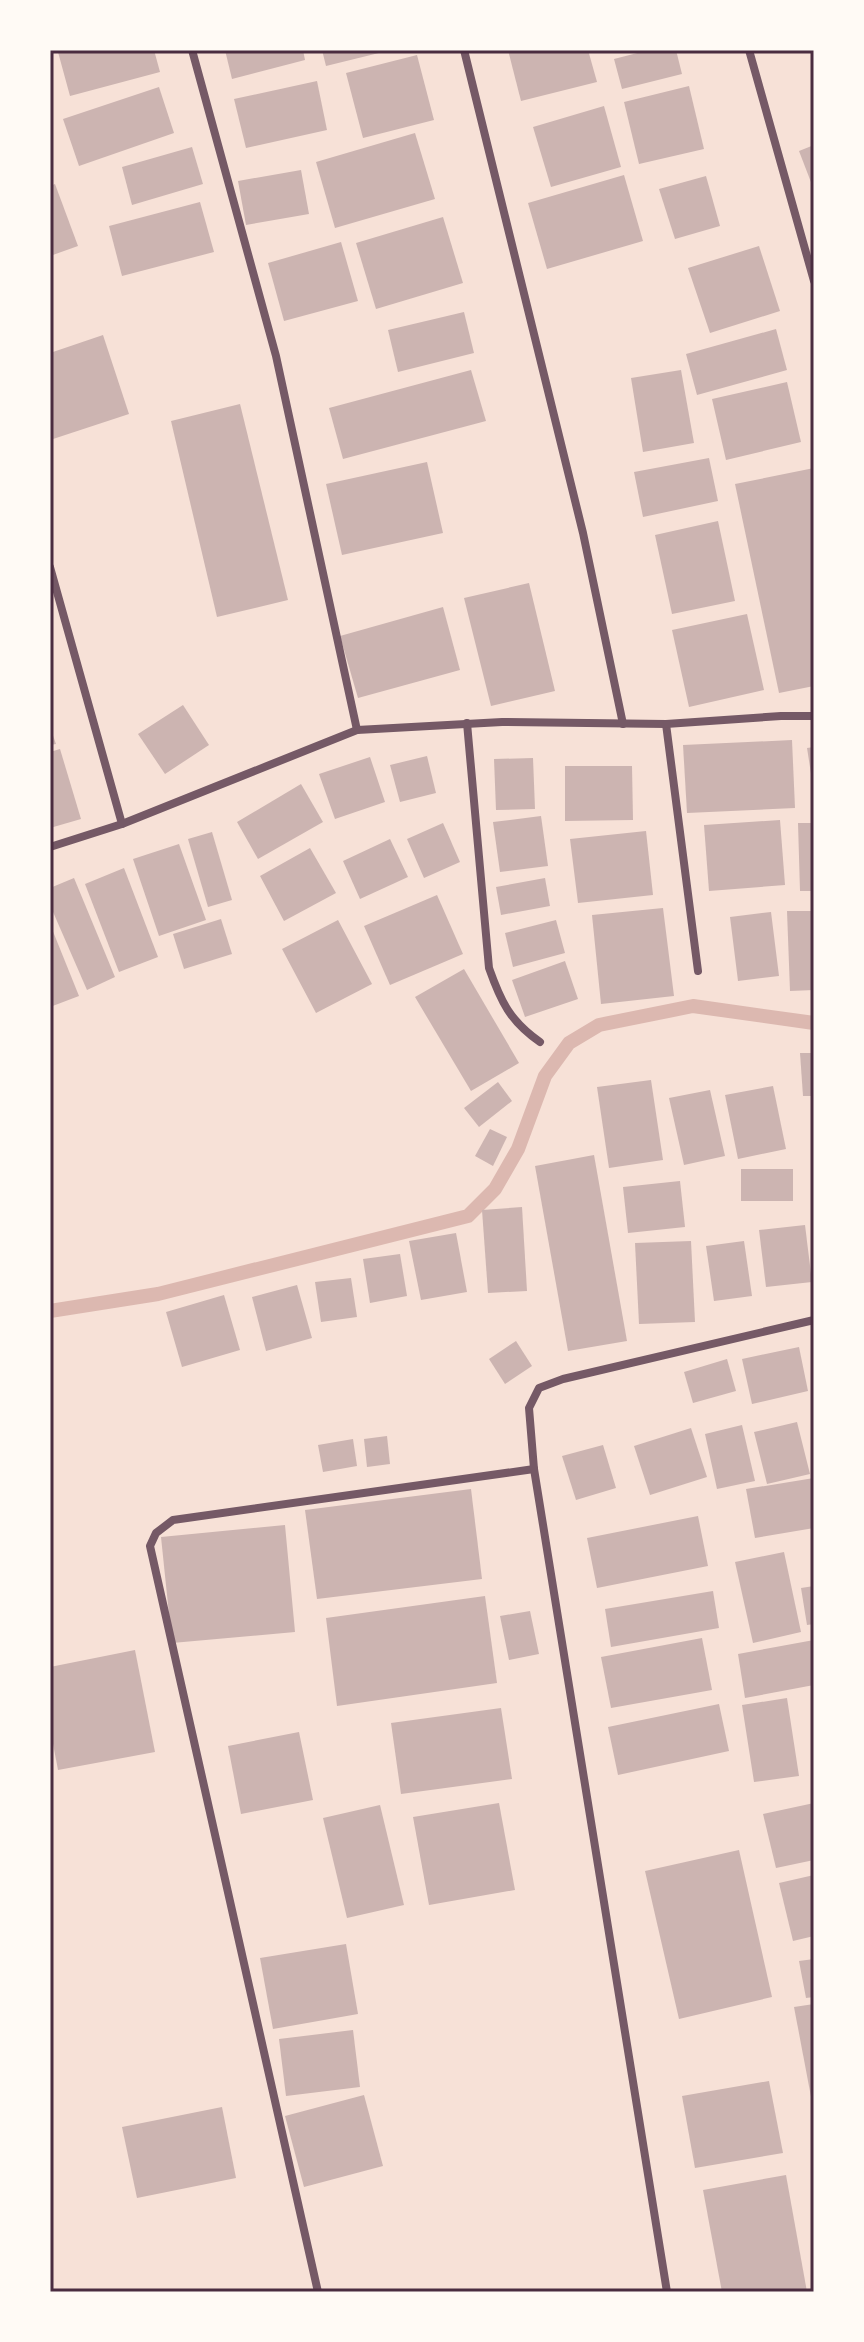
<svg xmlns="http://www.w3.org/2000/svg" width="864" height="2342" viewBox="0 0 864 2342" font-family="Raleway,sans-serif">
<style>
.lines{fill:none;stroke-linecap:round;stroke-linejoin:round}
.stream{stroke:#dcb8b0;stroke-width:14}
.building{fill:#ccb4b1}
.minor{stroke:#755966;stroke-width:8}
.neatline{fill:none;stroke:#4a2c40;stroke-width:3}
</style>
<rect width="100%" height="100%" fill="#f7e1d7"/>
<g class="lines">
<polyline class="stream" points="50,1311 158,1294 468,1216 495,1189 518,1149 545,1076 569,1043 599,1025 693,1006 814,1023"/>
</g>
<g class="building">
<polygon points="64,50 154,50 160,72 70,96 58,52"/>
<polygon points="225,50 303,50 305,60 232,79"/>
<polygon points="322,50 387,50 387,51 326,66"/>
<polygon points="508,50 588,50 597,82 521,101"/>
<polygon points="649,50 676,50 682,74 622,89 614,59"/>
<polygon points="417,55 434,120 363,138 346,73"/>
<polygon points="317,81 327,130 246,148 234,99"/>
<polygon points="689,86 704,149 639,164 624,102"/>
<polygon points="159,87 174,133 79,166 63,119"/>
<polygon points="604,106 621,167 551,187 533,127"/>
<polygon points="415,133 435,199 335,228 316,162"/>
<polygon points="814,145 814,190 799,151"/>
<polygon points="192,147 203,184 132,205 122,167"/>
<polygon points="301,170 309,214 246,225 238,181"/>
<polygon points="624,175 643,241 547,269 528,203"/>
<polygon points="706,176 720,226 675,239 659,189"/>
<polygon points="55,184 78,246 50,256 50,186"/>
<polygon points="200,202 214,252 122,276 109,226"/>
<polygon points="443,217 463,283 376,309 356,243"/>
<polygon points="341,242 358,301 284,321 268,263"/>
<polygon points="759,246 780,311 710,333 688,268"/>
<polygon points="464,312 474,353 398,372 388,330"/>
<polygon points="776,329 787,370 697,395 686,354"/>
<polygon points="103,335 129,414 50,440 50,353"/>
<polygon points="471,370 486,421 343,459 329,408"/>
<polygon points="681,370 694,443 643,452 631,378"/>
<polygon points="787,382 801,442 726,460 712,399"/>
<polygon points="240,404 288,600 217,617 171,421"/>
<polygon points="709,458 718,501 643,517 634,472"/>
<polygon points="427,462 443,533 342,555 326,484"/>
<polygon points="814,468 814,686 779,693 735,484"/>
<polygon points="718,521 735,601 672,614 655,535"/>
<polygon points="529,583 555,691 491,706 464,598"/>
<polygon points="443,607 460,670 358,698 340,636"/>
<polygon points="747,614 764,690 689,707 672,630"/>
<polygon points="183,705 209,745 165,774 138,734"/>
<polygon points="50,727 56,744 50,745"/>
<polygon points="792,740 795,808 687,813 683,745"/>
<polygon points="814,747 814,780 812,780 807,748"/>
<polygon points="60,749 81,819 50,828 50,752"/>
<polygon points="427,756 436,793 400,802 390,765"/>
<polygon points="370,757 385,802 335,819 319,774"/>
<polygon points="533,758 535,809 496,810 494,759"/>
<polygon points="565,766 632,766 633,820 565,821"/>
<polygon points="301,784 323,822 258,859 237,822"/>
<polygon points="541,816 548,866 500,872 493,822"/>
<polygon points="780,820 785,885 709,891 704,825"/>
<polygon points="443,823 460,862 424,878 407,839"/>
<polygon points="798,823 814,823 814,891 800,891"/>
<polygon points="646,831 653,895 578,903 570,839"/>
<polygon points="212,832 232,900 208,907 188,839"/>
<polygon points="390,839 408,877 360,899 343,861"/>
<polygon points="179,844 206,920 159,936 133,859"/>
<polygon points="310,848 336,893 284,921 260,876"/>
<polygon points="124,868 158,957 119,972 85,884"/>
<polygon points="74,878 115,977 87,990 50,905 50,888"/>
<polygon points="545,878 550,906 501,915 496,887"/>
<polygon points="437,895 463,954 390,985 364,926"/>
<polygon points="663,908 674,996 601,1004 592,915"/>
<polygon points="787,911 814,911 814,990 790,991"/>
<polygon points="771,912 779,976 738,981 730,917"/>
<polygon points="221,919 232,954 184,969 173,934"/>
<polygon points="338,920 372,984 316,1013 282,949"/>
<polygon points="556,920 565,953 513,967 505,933"/>
<polygon points="50,924 79,996 50,1007"/>
<polygon points="565,961 578,999 525,1017 512,980"/>
<polygon points="464,969 519,1063 471,1091 415,997"/>
<polygon points="800,1053 814,1053 814,1096 803,1096"/>
<polygon points="651,1080 663,1160 609,1168 597,1087"/>
<polygon points="498,1082 512,1101 479,1127 464,1108"/>
<polygon points="773,1086 786,1149 738,1159 725,1095"/>
<polygon points="710,1090 725,1156 684,1165 669,1098"/>
<polygon points="490,1129 507,1137 493,1166 475,1156"/>
<polygon points="594,1155 627,1341 568,1351 535,1166"/>
<rect x="741" y="1169" width="52" height="32"/>
<polygon points="680,1181 685,1227 628,1233 623,1187"/>
<polygon points="522,1207 527,1291 488,1293 482,1210"/>
<polygon points="805,1225 812,1282 766,1287 759,1230"/>
<polygon points="456,1233 467,1292 421,1300 409,1241"/>
<polygon points="691,1241 695,1322 639,1324 635,1243"/>
<polygon points="744,1241 752,1296 714,1301 706,1246"/>
<polygon points="400,1254 407,1296 370,1303 363,1259"/>
<polygon points="351,1278 357,1317 321,1322 315,1282"/>
<polygon points="297,1285 312,1338 266,1351 252,1297"/>
<polygon points="224,1295 240,1350 182,1367 166,1312"/>
<polygon points="516,1341 532,1366 505,1384 489,1359"/>
<polygon points="799,1347 808,1391 752,1404 742,1359"/>
<polygon points="727,1359 736,1391 693,1403 684,1372"/>
<polygon points="797,1422 810,1474 767,1484 754,1432"/>
<polygon points="742,1425 755,1481 717,1489 705,1434"/>
<polygon points="691,1428 707,1477 650,1495 634,1446"/>
<polygon points="387,1436 390,1464 367,1467 364,1439"/>
<polygon points="353,1439 357,1466 323,1472 318,1445"/>
<polygon points="603,1445 616,1488 576,1500 562,1456"/>
<polygon points="814,1478 814,1528 755,1538 746,1489"/>
<polygon points="471,1489 482,1579 317,1599 305,1510"/>
<polygon points="698,1516 708,1566 597,1588 587,1538"/>
<polygon points="285,1525 295,1632 172,1643 161,1537"/>
<polygon points="784,1552 801,1632 753,1643 735,1562"/>
<polygon points="814,1586 814,1624 807,1625 801,1588"/>
<polygon points="713,1591 719,1628 611,1647 605,1609"/>
<polygon points="485,1596 497,1683 337,1706 326,1618"/>
<polygon points="530,1611 539,1654 509,1660 500,1616"/>
<polygon points="702,1638 712,1690 611,1708 601,1657"/>
<polygon points="814,1640 814,1685 745,1698 738,1654"/>
<polygon points="135,1650 155,1752 58,1770 50,1728 50,1667"/>
<polygon points="787,1698 799,1776 754,1782 742,1705"/>
<polygon points="719,1704 729,1751 618,1775 608,1727"/>
<polygon points="501,1708 512,1779 401,1794 391,1723"/>
<polygon points="299,1732 313,1800 241,1814 228,1746"/>
<polygon points="499,1803 515,1890 429,1905 413,1817"/>
<polygon points="814,1803 814,1860 776,1868 763,1814"/>
<polygon points="380,1805 404,1905 347,1918 323,1818"/>
<polygon points="739,1850 772,1997 679,2019 645,1871"/>
<polygon points="814,1875 814,1936 793,1941 779,1883"/>
<polygon points="346,1944 358,2014 273,2029 260,1958"/>
<polygon points="814,1959 814,1997 806,1998 799,1961"/>
<polygon points="814,2004 814,2102 812,2102 794,2007"/>
<polygon points="353,2030 360,2087 286,2096 279,2039"/>
<polygon points="769,2081 783,2153 695,2168 682,2096"/>
<polygon points="364,2095 383,2166 304,2187 285,2116"/>
<polygon points="222,2107 236,2178 137,2198 122,2127"/>
<polygon points="786,2175 807,2292 722,2292 703,2190"/>
</g>
<g class="lines">
<g class="minor">
<polyline points="192,50 276,356 357,730"/>
<polyline points="464,50 583,533 623,724"/>
<polyline points="749,50 814,281"/>
<polyline points="50,567 122,824"/>
<path d="M467,723L489,968C501,1002 510,1021 540,1042"/>
<polyline points="666,724 698,971"/>
<polyline points="50,847 122,824 357,730 502,722 666,724 781,716 814,716"/>
<polyline points="318,2292 150,1546 156,1533 173,1520 534,1469"/>
<polyline points="667,2292 534,1469 529,1408 539,1388 563,1379 814,1320"/>
</g>
</g>
<rect width="864" height="2342" fill="none" stroke="#fffaf5" stroke-width="104"/>
<rect x="52" y="52" width="760" height="2238" class="neatline"/>
</svg>
